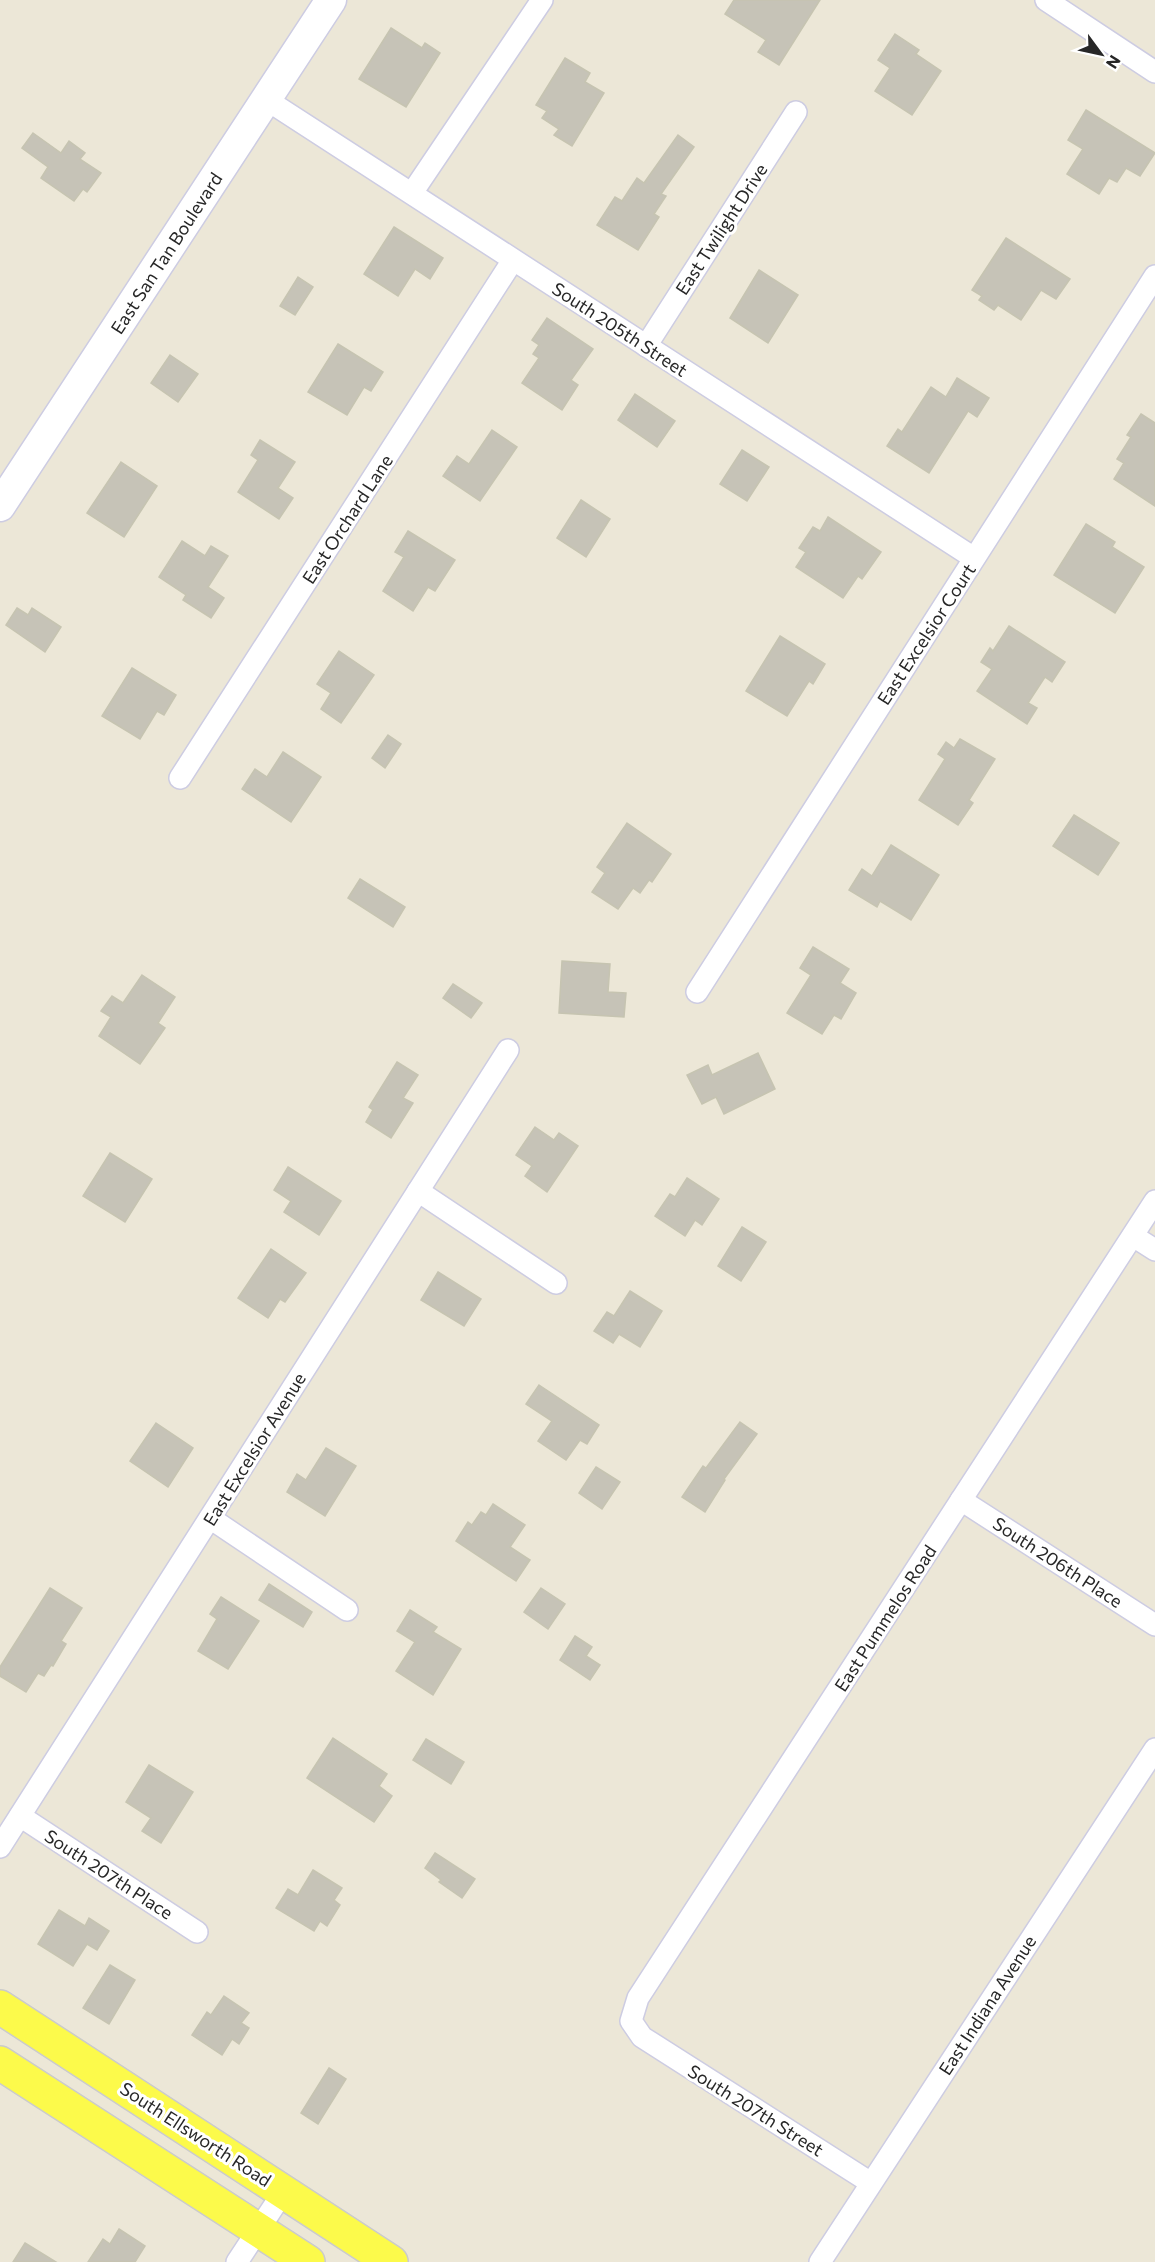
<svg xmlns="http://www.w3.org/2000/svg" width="1155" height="2262" viewBox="0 0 1155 2262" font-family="Commissioner,sans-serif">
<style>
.building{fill:#c6c3b7;stroke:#c6c4b1;stroke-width:1.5}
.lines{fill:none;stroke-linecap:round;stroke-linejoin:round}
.street-casing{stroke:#cdcce2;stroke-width:24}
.secondary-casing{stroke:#cdcce2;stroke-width:33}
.primary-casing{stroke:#cbcbcb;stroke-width:36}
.street{stroke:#fff;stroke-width:21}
.secondary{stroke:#fff;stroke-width:30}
.primary{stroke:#fcfa4b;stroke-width:33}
.labels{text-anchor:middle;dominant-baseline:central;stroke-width:6;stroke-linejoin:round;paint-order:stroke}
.street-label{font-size:18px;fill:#272727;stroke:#fff}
</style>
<rect width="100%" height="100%" fill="#ece7d7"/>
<g class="building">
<polygon points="734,0 820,0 779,65 758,52 766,40 725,14"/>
<polygon points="391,28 422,48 425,43 440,53 406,107 359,79"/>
<polygon points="895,34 919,50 916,54 941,71 912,115 875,91 890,68 878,60"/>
<polygon points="565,58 590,73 585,82 604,93 572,146 554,135 559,129 542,118 547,111 536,105"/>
<polygon points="1086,110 1155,153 1140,176 1126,168 1117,182 1109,178 1099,194 1067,174 1083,149 1068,140"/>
<polygon points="33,133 61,153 69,141 85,153 80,159 101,173 87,192 83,189 74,201 41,178 48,167 22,148"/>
<polygon points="678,135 694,147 661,194 666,196 654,214 659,217 638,250 597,225 615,197 622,201 637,178 644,183"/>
<polygon points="394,227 443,258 430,279 415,269 398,296 364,274"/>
<polygon points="1006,238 1070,279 1056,299 1041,290 1021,320 998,305 994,310 979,300 982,296 972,290"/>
<polygon points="759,270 798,295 768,343 730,318"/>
<polygon points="298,277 313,287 295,315 280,306"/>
<polygon points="547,318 593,349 571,380 578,385 562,410 522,383 539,358 533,354 539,345 532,340"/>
<polygon points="338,344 383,372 371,391 364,387 347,415 308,392"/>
<polygon points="170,355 198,374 178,402 151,383"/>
<polygon points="957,378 989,398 977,417 968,411 929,473 887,446 898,429 902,432 931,387 946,397"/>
<polygon points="635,394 675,421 657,447 618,420"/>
<polygon points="1141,414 1155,423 1155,506 1114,479 1124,463 1117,459 1131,437 1127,435"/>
<polygon points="492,430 517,447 480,501 443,476 457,456 469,464"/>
<polygon points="260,440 295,462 278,488 293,498 279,519 238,492 258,460 251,455"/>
<polygon points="742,450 769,467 747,501 720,484"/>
<polygon points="121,462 157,486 124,537 87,513"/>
<polygon points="581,500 610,519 586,557 557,538"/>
<polygon points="828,517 881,552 862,579 858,576 843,598 796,567 806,552 799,548 813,527 820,531"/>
<polygon points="1086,524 1115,542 1112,547 1144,567 1115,613 1054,575"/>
<polygon points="408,531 455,560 435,591 428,587 413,611 383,591 404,557 395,552"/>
<polygon points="182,541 205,556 211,546 228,556 208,587 224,598 211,618 183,600 186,595 159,577"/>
<polygon points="17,608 28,615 32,608 61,627 45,652 6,625"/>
<polygon points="1009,626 1065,662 1052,682 1045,677 1028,703 1037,708 1027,724 977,691 992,669 981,662 990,648 993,651"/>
<polygon points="780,636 825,664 813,684 809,681 787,716 746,691"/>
<polygon points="339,651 374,675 341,723 321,709 331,693 317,684"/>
<polygon points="132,668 176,695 164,715 157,711 140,739 102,716"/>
<polygon points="388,735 401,744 385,768 372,758"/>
<polygon points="960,739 995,759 969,800 973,803 958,825 919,800 945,759 938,754 946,742 954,748"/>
<polygon points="283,752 321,777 291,822 242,789 255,769 267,777"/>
<polygon points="1074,815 1119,843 1098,875 1053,846"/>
<polygon points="627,823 671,854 652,882 649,880 640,893 633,888 618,909 592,892 605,873 597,867"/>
<polygon points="891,845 939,875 911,920 880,901 877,907 849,890 862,869 872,876"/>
<polygon points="360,879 405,907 393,927 348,898"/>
<polygon points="813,947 849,969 840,983 856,993 841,1019 834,1015 822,1034 787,1013 811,975 800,968"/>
<polygon points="562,961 610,964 608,992 626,993 624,1017 559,1013"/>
<polygon points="142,975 175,997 158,1023 165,1028 140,1064 99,1036 111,1017 101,1011 112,996 123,1003"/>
<polygon points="453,984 482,1003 471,1018 443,998"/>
<polygon points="758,1053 775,1089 724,1114 716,1097 702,1104 687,1075 708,1065 712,1075"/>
<polygon points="397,1062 418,1075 403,1098 413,1103 391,1138 366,1122 373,1110 369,1107"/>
<polygon points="535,1127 554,1140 559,1133 578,1146 547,1192 525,1176 532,1166 516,1155"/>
<polygon points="110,1153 152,1179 125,1222 83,1196"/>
<polygon points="288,1167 341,1201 319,1235 284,1212 291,1201 274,1190"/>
<polygon points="687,1178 719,1199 702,1225 695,1220 685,1236 655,1216 670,1194 675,1197"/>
<polygon points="742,1227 766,1242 741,1281 718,1266"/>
<polygon points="271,1249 306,1273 285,1302 280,1299 268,1318 238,1298"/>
<polygon points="438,1272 481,1299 464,1326 421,1300"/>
<polygon points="630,1291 662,1311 640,1347 619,1334 613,1343 594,1331 607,1312 614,1316"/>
<polygon points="539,1385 599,1425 587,1444 580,1440 566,1460 538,1441 552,1421 526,1404"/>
<polygon points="740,1422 757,1434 724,1479 725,1480 705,1512 682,1497 703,1466 706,1468"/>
<polygon points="156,1423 193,1448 168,1487 130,1461"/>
<polygon points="326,1448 356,1466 325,1516 287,1492 297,1474 306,1480"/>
<polygon points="596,1467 620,1482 602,1509 579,1493"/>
<polygon points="493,1504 525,1525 510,1547 530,1560 516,1581 456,1541 468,1522 472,1525 481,1512 486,1515"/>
<polygon points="269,1584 312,1612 303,1627 259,1600"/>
<polygon points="50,1588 82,1608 61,1641 66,1644 53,1666 51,1665 44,1676 38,1673 26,1692 0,1676 0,1667"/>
<polygon points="541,1588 565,1604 548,1629 524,1612"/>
<polygon points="221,1597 259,1621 228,1669 198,1651 217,1619 210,1614"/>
<polygon points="410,1610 437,1627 433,1632 461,1649 433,1695 396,1671 415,1642 397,1631"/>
<polygon points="575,1636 592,1647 586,1656 600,1665 590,1680 560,1660"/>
<polygon points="333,1738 387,1774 379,1786 392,1796 374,1822 307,1778"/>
<polygon points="426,1739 464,1762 451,1784 413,1760"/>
<polygon points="149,1765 193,1792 161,1843 142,1831 151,1818 126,1802"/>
<polygon points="435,1853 475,1879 462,1898 439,1882 441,1880 425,1868"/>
<polygon points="313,1870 342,1888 334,1900 340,1905 327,1926 320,1921 314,1931 276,1908 288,1889 298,1895"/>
<polygon points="59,1910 85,1926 89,1918 109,1931 97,1950 87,1944 73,1966 38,1944"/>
<polygon points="110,1965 135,1980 109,2024 83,2008"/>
<polygon points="224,1996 249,2013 241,2023 249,2028 239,2044 232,2039 222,2055 192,2035 207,2012 211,2015"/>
<polygon points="329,2068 346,2079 318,2124 301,2113"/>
<polygon points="119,2229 145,2246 135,2262 88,2262 103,2239 110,2244"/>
<polygon points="25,2243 56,2262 13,2262"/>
</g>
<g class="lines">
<g class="street-casing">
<g id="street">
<polyline points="1046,0 1155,72"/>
<polyline points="267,100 974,558"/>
<polyline points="412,193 542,0"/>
<polyline points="646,346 796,112"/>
<polyline points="180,778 513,260"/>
<polyline points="697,992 1155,276"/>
<polyline points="418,1191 556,1283"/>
<polyline points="1133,1236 1155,1250"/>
<polyline points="961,1500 1155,1625"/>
<polyline points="210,1518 347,1610"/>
<polyline points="20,1816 197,1932"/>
<polyline points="0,1847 508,1050"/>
<polyline points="871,2183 642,2037 631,2021 638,1998 1155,1201"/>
<polyline points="237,2262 284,2191"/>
<polyline points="820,2262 1155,1749"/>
</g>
</g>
<g class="secondary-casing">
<polyline id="secondary" points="0,506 331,0"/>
</g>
<g class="primary-casing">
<g id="primary">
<polyline points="0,2007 391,2262"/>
<polyline points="0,2063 308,2262"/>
</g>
</g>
<use href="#street" class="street"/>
<use href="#secondary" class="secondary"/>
<use href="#primary" class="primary"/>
</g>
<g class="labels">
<g class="street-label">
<text transform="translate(721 229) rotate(-57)">East Twilight Drive</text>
<text transform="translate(166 253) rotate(-57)">East San Tan Boulevard</text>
<text transform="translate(620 329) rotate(33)">South 205th Street</text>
<text transform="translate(347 519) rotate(-57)">East Orchard Lane</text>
<text transform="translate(926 634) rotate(-57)">East Excelsior Court</text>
<text transform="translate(254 1449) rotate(-58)">East Excelsior Avenue</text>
<text transform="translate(1058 1562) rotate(33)">South 206th Place</text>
<text transform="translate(885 1618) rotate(-57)">East Pummelos Road</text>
<text transform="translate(109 1874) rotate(33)">South 207th Place</text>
<text transform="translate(987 2005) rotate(-57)">East Indiana Avenue</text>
<text transform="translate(756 2110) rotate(32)">South 207th Street</text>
<text transform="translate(196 2134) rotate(33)">South Ellsworth Road</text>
</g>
</g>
<g transform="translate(1101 54) rotate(123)" stroke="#ffffff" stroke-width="4.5" paint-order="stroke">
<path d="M0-4.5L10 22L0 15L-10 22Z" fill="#272727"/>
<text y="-9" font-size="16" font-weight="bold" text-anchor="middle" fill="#272727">N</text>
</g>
</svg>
